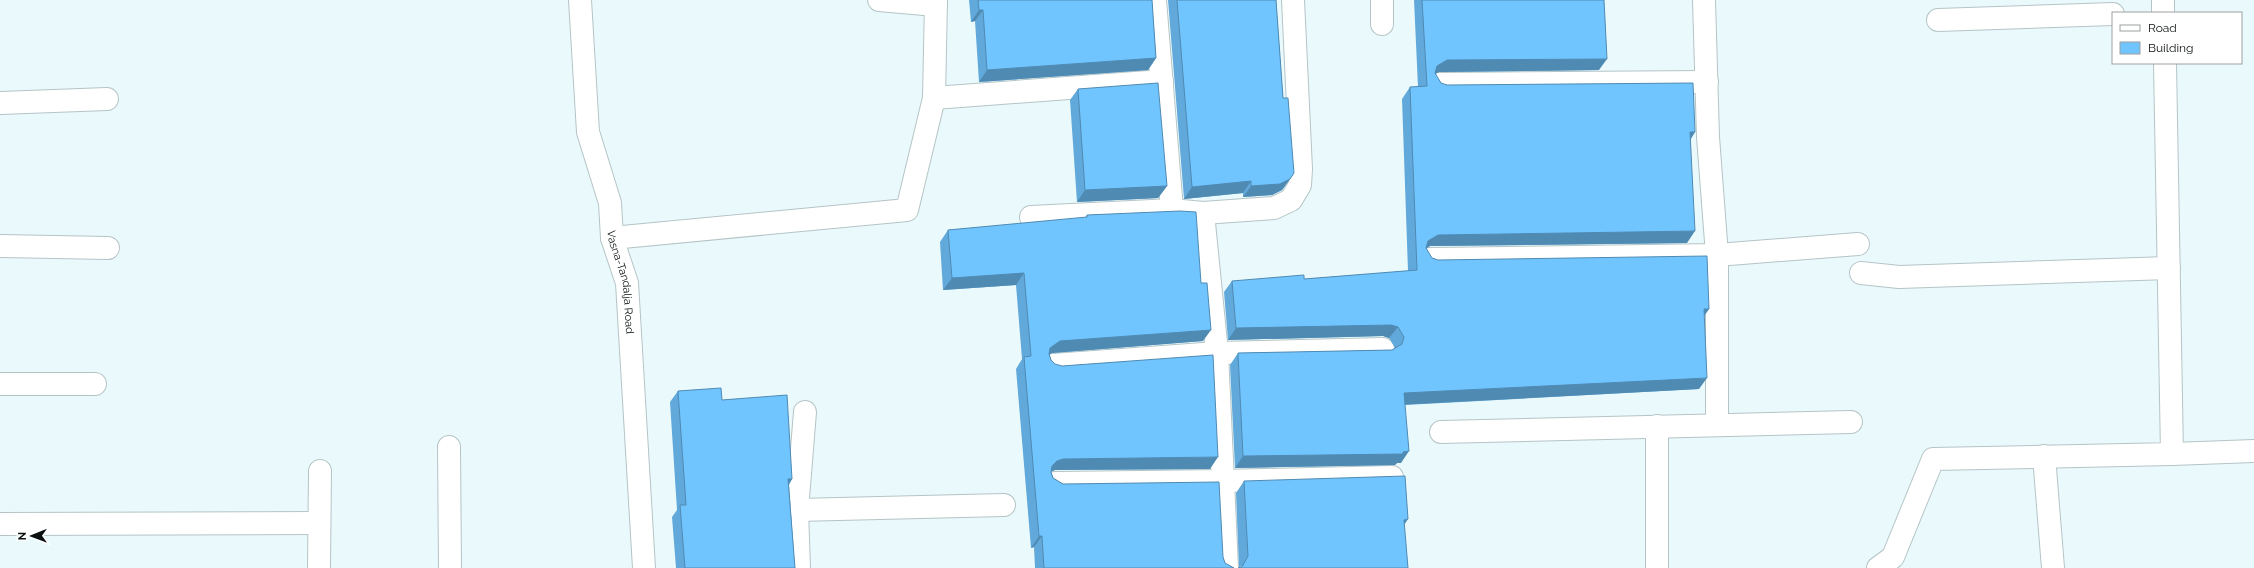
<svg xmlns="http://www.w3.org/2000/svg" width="2254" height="568" viewBox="0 0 2254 568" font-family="Raleway,sans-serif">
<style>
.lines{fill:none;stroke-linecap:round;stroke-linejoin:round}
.minor-casing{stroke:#b5c4c6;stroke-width:24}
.tertiary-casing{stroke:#b5c4c6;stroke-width:24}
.minor{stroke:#fff;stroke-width:22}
.tertiary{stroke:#fff;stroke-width:22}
.wall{fill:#61a9db}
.shaded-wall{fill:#4f8ab2}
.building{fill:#71c5ff;stroke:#4f8ab2}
.labels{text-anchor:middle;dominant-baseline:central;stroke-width:4;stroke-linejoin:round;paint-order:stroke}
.street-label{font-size:11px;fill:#0b1011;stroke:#fff}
</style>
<rect width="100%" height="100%" fill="#eafafc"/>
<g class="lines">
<g class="minor-casing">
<g id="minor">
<polyline points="879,0 936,5"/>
<polyline points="1155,0 1172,210"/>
<polyline points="1382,0 1382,24"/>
<polyline points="1704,0 1708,137 1717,255 1717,425"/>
<polyline points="2163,0 2163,13"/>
<polyline points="1938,20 2113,14"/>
<polyline points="1439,84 1707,82"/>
<polyline points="934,98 1162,81"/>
<polyline points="0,103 107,99"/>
<polyline points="1203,213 1217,353 1227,568"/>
<polyline points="1031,217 1172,210 1203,213 1274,208 1291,200 1300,185 1301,169 1293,0"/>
<polyline points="612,238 907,210 934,98 936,0"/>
<polyline points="0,246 108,248"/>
<polyline points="1430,259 1717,255 1858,244"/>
<polyline points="1861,273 1899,277 2169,268"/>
<polyline points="1053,365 1217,353 1383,349"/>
<polyline points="0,384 95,384"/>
<polyline points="1441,432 1851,422"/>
<polyline points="449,447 450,568"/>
<polyline points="2172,454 2254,451"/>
<polyline points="2044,456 2053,568"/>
<polyline points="1055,483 1223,481 1392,477"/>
<polyline points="797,510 1004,505"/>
<polyline points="0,524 319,523"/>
<polyline points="319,568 320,471"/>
<polyline points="799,568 797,510 805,412"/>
<polyline points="1657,568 1657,426"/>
<polyline points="1878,568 1893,557 1933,459 2172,454 2165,63"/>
</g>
</g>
<g class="tertiary-casing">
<g id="tertiary">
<path id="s1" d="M580,0L588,132L610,203L612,238L627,283L644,568"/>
</g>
</g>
<use href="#minor" class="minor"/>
<use href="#tertiary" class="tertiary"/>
</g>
<g class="wall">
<polygon points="969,0 1152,0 1156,58 1148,70 979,82 975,21 971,22"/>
<polygon points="1168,0 1276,0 1283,98 1290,179 1282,190 1272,195 1243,197 1243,193 1184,199"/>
<polygon points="1414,0 1604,0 1599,70 1439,72 1435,74 1441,83 1447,85 1695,132 1691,139 1687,243 1430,246 1426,249 1432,258 1438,260 1709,309 1704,316 1699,389 1405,405 1401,463 1397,463 1395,465 1235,468 1230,365 1238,353 1392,350 1395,348 1389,338 1383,336 1228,340 1224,292 1232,281 1304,279 1408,271 1402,99 1410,87 1418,87"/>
<polygon points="1078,89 1167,186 1158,198 1077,202 1070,100"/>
<polygon points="1087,215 1203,341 1052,353 1049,355 1051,360 1055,364 1210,469 1055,470 1051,472 1053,478 1063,484 1223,557 1225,563 1234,568 1035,568 1034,547 1031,548 1016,369 1022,359 1016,285 943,290 940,242 948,230 1085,218"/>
<polygon points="678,391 722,400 792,479 789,485 795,568 676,568 672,517 677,510 670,402"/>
<polygon points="1244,481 1408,519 1404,524 1239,567 1236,493"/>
</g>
<g class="shaded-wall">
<polygon points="979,10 983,10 975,21 971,22"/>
<polygon points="1156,58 1148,70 979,82 987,70"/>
<polygon points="1607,59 1599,70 1439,72 1428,78 1437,66 1447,60"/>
<polygon points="1690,132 1695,132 1687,144"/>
<polygon points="1290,179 1282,190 1272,195 1243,197 1251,186"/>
<polygon points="1251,181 1243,193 1184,199 1192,187"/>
<polygon points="1167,186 1158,198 1077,202 1085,190"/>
<polygon points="1695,231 1687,243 1430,246 1419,253 1428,241 1438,235"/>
<polygon points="1024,273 1016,285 943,290 952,278"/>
<polygon points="1704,309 1709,309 1701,320"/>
<polygon points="1391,325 1398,327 1389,338 1383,336 1228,340 1236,328"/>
<polygon points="1211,330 1203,341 1052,353 1042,359 1050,348 1060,341"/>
<polygon points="1707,378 1699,389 1396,405 1404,393"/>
<polygon points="1409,451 1401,463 1397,463 1395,465 1235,468 1243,456"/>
<polygon points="1218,457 1210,469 1055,470 1048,472 1052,466 1057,461 1063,459"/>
<polygon points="788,479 792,479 784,491"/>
<polygon points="1408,519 1400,531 1404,520"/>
<polygon points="1039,536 1042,536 1034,547 1031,548"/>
</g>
<g class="building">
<polygon points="978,0 1152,0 1156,58 987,70 983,10 979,10"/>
<polygon points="1177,0 1276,0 1283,98 1288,98 1294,173 1290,179 1280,184 1251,186 1251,181 1192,187"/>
<polygon points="1422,0 1604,0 1607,59 1447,60 1437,66 1435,73 1441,83 1447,85 1693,83 1695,132 1690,132 1695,231 1438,235 1428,241 1426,248 1432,258 1438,260 1707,256 1709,309 1704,309 1707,378 1404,393 1409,451 1403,452 1403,454 1243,456 1238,353 1392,350 1402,344 1404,337 1398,327 1391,325 1236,328 1232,281 1304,275 1304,279 1417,270 1410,87 1427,86"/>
<polygon points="1158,83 1167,186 1085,190 1078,89"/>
<polygon points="1180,211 1196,212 1201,283 1207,283 1211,330 1060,341 1050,348 1049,354 1051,360 1055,364 1062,366 1213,355 1218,457 1063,459 1057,461 1052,466 1051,472 1053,478 1063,484 1219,482 1223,557 1225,563 1234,568 1044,568 1042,536 1039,536 1024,357 1031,356 1024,273 952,278 948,230 1087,217 1087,215"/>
<polygon points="721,388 722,400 787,395 792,479 788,479 795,568 685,568 680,505 686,505 678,391"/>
<polygon points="1405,476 1408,519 1404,520 1408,568 1238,568 1242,567 1248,556 1244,481"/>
</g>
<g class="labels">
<g class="street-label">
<text stroke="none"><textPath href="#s1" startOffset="287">Vasna-Tandalja Road</textPath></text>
</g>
</g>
<rect x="2112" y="12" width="130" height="52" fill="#ffffff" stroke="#9d9fa0"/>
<rect x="2120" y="25" width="20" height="6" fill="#ffffff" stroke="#9d9fa0"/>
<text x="2148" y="32" font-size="12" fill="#0b1011">Road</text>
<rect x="2120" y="42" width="20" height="12" fill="#71c5ff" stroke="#9d9fa0"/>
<text x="2148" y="52" font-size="12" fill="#0b1011">Building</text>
<g transform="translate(32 536) rotate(269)" stroke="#ffffff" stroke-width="3" paint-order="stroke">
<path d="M0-3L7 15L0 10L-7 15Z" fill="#0b1011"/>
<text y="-6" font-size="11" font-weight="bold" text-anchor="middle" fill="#0b1011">N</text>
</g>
</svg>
